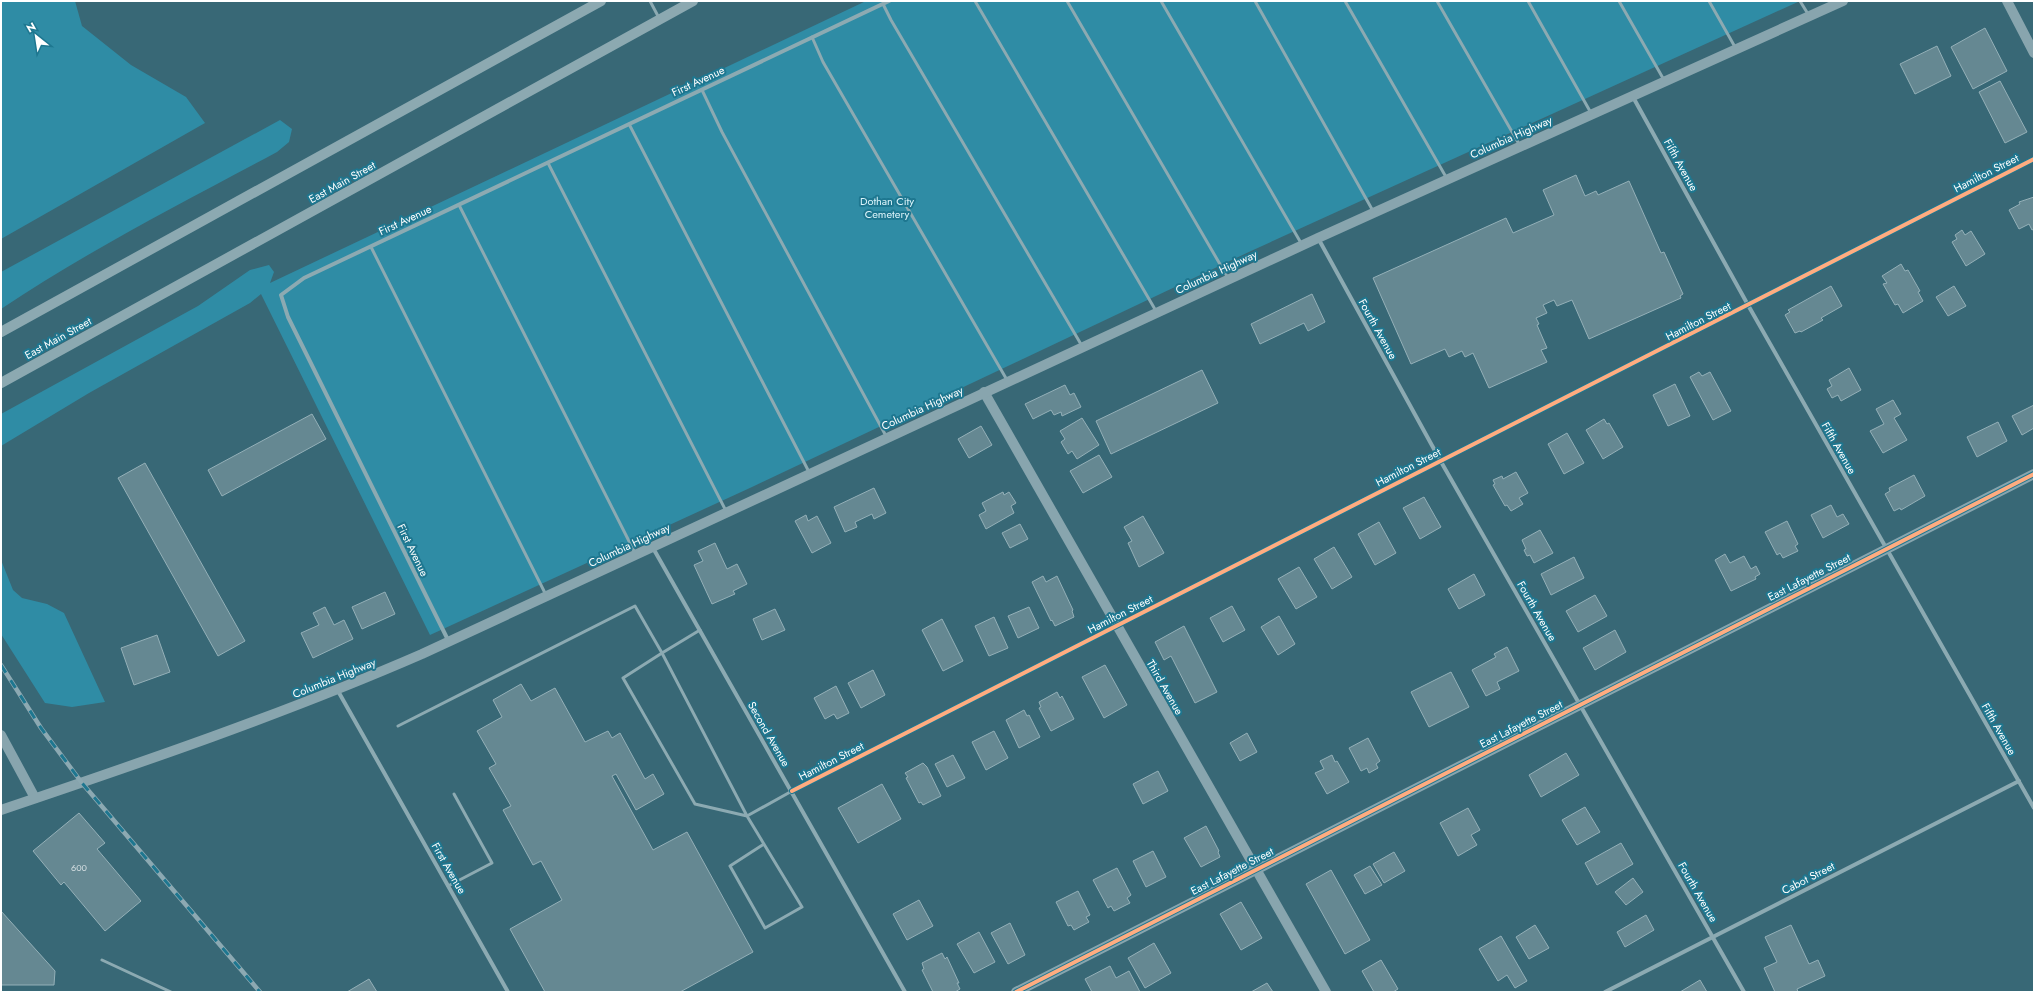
<svg xmlns="http://www.w3.org/2000/svg" width="2035" height="993" viewBox="0 0 2035 993" font-family="Jost,sans-serif">
<style>
.green{fill:#2f8ca5}
.building{fill:#658892;stroke:#94b0b8}
.lines{fill:none;stroke-linecap:round;stroke-linejoin:round}
.lane{stroke:#8caab2;stroke-width:3}
.street{stroke:#8caab2;stroke-width:4}
.secondary{stroke:#88a5ae;stroke-width:10}
.primary{stroke:#8ca9b1;stroke-width:10}
.rail-casing{stroke:#8ca9b2;stroke-width:4.5}
.rail{stroke:#1e7790;stroke-width:3;stroke-dasharray:9;stroke-linecap:butt}
.cycleway-casing{stroke:#1e7790;stroke-width:6}
.cycleway{stroke:#ffac80;stroke-width:4}
.labels{text-anchor:middle;dominant-baseline:central;stroke-width:4;stroke-linejoin:round;paint-order:stroke}
.number-label{font-size:9px;fill:#d8e1e4}
.street-label{font-size:11px;fill:#fff;stroke:#1e7790}
.park-label{font-size:11px;fill:#ddf5fb;stroke:#1e7790}
</style>
<rect width="100%" height="100%" fill="#386876"/>
<g class="green">
<polygon points="1,1 75,1 82,26 131,65 186,97 205,123 1,239"/>
<polygon points="866,1 1800,1 1251,251 752,487 430,635 261,294 250,303 89,393 1,446 1,414 198,306 250,270 269,265 274,272 270,283"/>
<path d="M280,120L292,129L289,142L277,152C184,202 89,250 1,309V272Z"/>
<polygon points="1,560 13,590 22,598 47,604 64,613 105,702 72,707 45,703 1,634"/>
</g>
<g class="building">
<polygon points="1985,28 2007,71 1973,89 1951,47"/>
<polygon points="1937,46 1951,76 1915,94 1900,64"/>
<polygon points="2000,81 2027,132 2005,143 1979,92"/>
<polygon points="1576,175 1585,196 1596,191 1598,195 1629,181 1661,253 1664,252 1683,294 1680,296 1681,298 1589,339 1572,300 1557,306 1554,300 1543,305 1547,313 1536,318 1539,324 1537,325 1547,348 1541,350 1547,362 1489,388 1473,353 1465,357 1462,351 1449,357 1445,349 1411,364 1373,278 1506,218 1513,233 1554,215 1543,190"/>
<polygon points="2034,197 2034,229 2032,230 2029,224 2019,229 2009,210 2020,204 2019,202"/>
<polygon points="1962,230 1965,235 1971,231 1985,254 1966,266 1952,242 1957,239 1955,235"/>
<polygon points="1901,264 1905,271 1908,270 1920,291 1918,292 1923,301 1903,313 1898,304 1895,305 1883,284 1887,283 1882,276"/>
<polygon points="1831,286 1842,306 1821,318 1823,320 1801,332 1800,331 1795,333 1785,315 1790,312 1788,310"/>
<polygon points="1954,286 1966,306 1948,316 1936,297"/>
<polygon points="1312,294 1325,322 1308,331 1304,323 1260,344 1251,324"/>
<polygon points="1849,368 1861,390 1841,401 1838,395 1832,398 1827,389 1832,386 1829,380"/>
<polygon points="1202,370 1218,403 1111,454 1096,421"/>
<polygon points="1699,372 1702,376 1710,372 1731,411 1713,420 1690,377"/>
<polygon points="1675,384 1690,416 1668,426 1653,395"/>
<polygon points="1065,385 1070,395 1074,393 1081,407 1062,416 1061,412 1054,415 1051,410 1033,419 1025,404"/>
<polygon points="1893,400 1901,414 1894,418 1907,440 1883,453 1870,431 1884,424 1876,409"/>
<polygon points="2034,405 2034,428 2022,435 2012,416"/>
<polygon points="312,414 326,439 222,496 208,470"/>
<polygon points="1082,418 1099,445 1077,459 1072,451 1068,454 1061,442 1065,439 1060,431"/>
<polygon points="1604,419 1607,424 1609,423 1623,447 1603,459 1586,430"/>
<polygon points="1998,422 2007,441 1977,457 1967,437"/>
<polygon points="981,426 992,445 969,458 958,439"/>
<polygon points="1567,433 1584,463 1564,474 1548,444"/>
<polygon points="1099,455 1112,477 1083,493 1070,471"/>
<polygon points="145,463 245,641 218,656 118,478"/>
<polygon points="1516,472 1528,493 1519,498 1523,504 1511,511 1507,505 1505,506 1493,485 1495,484 1493,480 1502,476 1503,479"/>
<polygon points="1914,475 1925,496 1901,510 1900,508 1894,511 1885,494 1890,491 1889,488"/>
<polygon points="874,488 886,513 874,519 872,514 855,522 857,527 845,532 834,507"/>
<polygon points="1003,492 1004,495 1009,492 1016,503 1011,506 1014,513 986,529 979,515 986,511 982,503"/>
<polygon points="1424,497 1441,527 1420,539 1403,508"/>
<polygon points="1831,505 1837,517 1843,514 1849,524 1823,538 1811,515"/>
<polygon points="806,515 808,521 817,516 831,543 812,553 795,521"/>
<polygon points="1143,516 1164,553 1139,567 1128,543 1132,541 1124,527"/>
<polygon points="1787,521 1798,544 1795,546 1798,551 1783,558 1780,553 1777,555 1765,532"/>
<polygon points="1379,522 1396,553 1375,565 1358,534"/>
<polygon points="1020,524 1028,539 1010,548 1002,533"/>
<polygon points="1540,530 1553,553 1534,563 1530,555 1527,556 1524,550 1526,549 1522,540"/>
<polygon points="715,543 727,569 737,564 747,584 733,591 735,594 712,604 694,565 703,561 698,551"/>
<polygon points="1334,547 1352,577 1332,589 1314,559"/>
<polygon points="1725,554 1730,563 1744,556 1751,569 1756,566 1760,574 1755,577 1756,579 1731,591 1715,560"/>
<polygon points="1574,557 1584,578 1551,595 1541,574"/>
<polygon points="1299,567 1317,597 1296,609 1278,579"/>
<polygon points="1474,574 1485,595 1459,609 1448,589"/>
<polygon points="1043,576 1046,582 1057,576 1073,610 1072,611 1074,617 1055,626 1052,620 1051,621 1032,582"/>
<polygon points="385,592 395,614 362,629 352,607"/>
<polygon points="1595,595 1607,616 1578,632 1566,611"/>
<polygon points="1232,606 1245,630 1223,642 1210,618"/>
<polygon points="325,607 334,625 344,620 353,639 313,658 301,633 319,625 313,613"/>
<polygon points="1029,607 1039,628 1018,638 1008,616"/>
<polygon points="775,609 785,630 762,640 753,619"/>
<polygon points="1279,616 1295,644 1278,655 1261,627"/>
<polygon points="994,617 1008,648 989,656 975,626"/>
<polygon points="942,619 963,661 943,671 922,630"/>
<polygon points="1184,626 1217,692 1195,703 1171,656 1164,660 1155,642"/>
<polygon points="1615,630 1626,652 1595,670 1583,648"/>
<polygon points="157,635 170,672 134,685 121,648"/>
<polygon points="1507,647 1519,671 1497,682 1500,689 1486,696 1472,670 1496,657 1494,654"/>
<polygon points="1105,665 1127,705 1104,718 1082,677"/>
<polygon points="873,670 885,695 861,708 848,683"/>
<polygon points="1451,672 1469,707 1429,727 1411,692"/>
<polygon points="521,684 531,701 555,688 585,742 608,731 612,738 620,733 645,779 653,774 664,794 636,810 616,774 612,776 653,850 687,832 753,952 680,992 545,992 510,929 562,900 541,861 533,865 503,810 511,806 489,768 496,764 477,731 502,717 493,700"/>
<polygon points="836,686 849,713 837,719 834,714 825,719 814,698"/>
<polygon points="1057,692 1060,698 1062,696 1074,719 1051,731 1039,708 1041,707 1039,702"/>
<polygon points="1024,710 1027,716 1029,715 1040,737 1019,748 1006,720"/>
<polygon points="994,731 1008,758 986,770 972,742"/>
<polygon points="1247,733 1257,752 1240,761 1230,743"/>
<polygon points="1368,738 1380,761 1376,764 1378,768 1369,773 1367,768 1361,771 1349,748"/>
<polygon points="1566,753 1579,775 1541,797 1529,775"/>
<polygon points="953,755 965,778 947,787 935,764"/>
<polygon points="1332,755 1335,762 1337,761 1349,782 1327,794 1315,773 1324,769 1320,761"/>
<polygon points="923,763 927,767 941,796 923,805 921,802 919,803 906,778 908,777 905,773"/>
<polygon points="1158,771 1168,791 1143,804 1133,784"/>
<polygon points="882,784 901,819 858,843 838,808"/>
<polygon points="1585,807 1600,832 1577,845 1562,820"/>
<polygon points="1468,808 1480,830 1471,835 1477,845 1458,856 1440,823"/>
<polygon points="79,813 105,843 97,849 141,901 105,931 64,882 61,885 33,851"/>
<polygon points="1206,826 1219,851 1218,852 1220,857 1201,867 1184,838"/>
<polygon points="1621,843 1633,864 1597,885 1585,863"/>
<polygon points="1153,851 1166,877 1146,887 1133,861"/>
<polygon points="1394,852 1405,871 1384,883 1373,864"/>
<polygon points="1370,866 1382,885 1365,894 1354,875"/>
<polygon points="1117,868 1131,895 1127,898 1130,903 1114,911 1111,906 1108,908 1093,880"/>
<polygon points="1331,870 1370,940 1345,954 1306,884"/>
<polygon points="1633,878 1643,892 1626,905 1615,892"/>
<polygon points="1078,891 1090,915 1086,917 1089,922 1074,930 1071,925 1068,926 1056,902"/>
<polygon points="919,900 933,926 907,940 893,914"/>
<polygon points="1241,902 1262,938 1241,950 1220,914"/>
<polygon points="1,911 55,971 54,985 1,985"/>
<polygon points="1646,915 1654,930 1625,947 1617,932"/>
<polygon points="1010,923 1025,955 1008,964 991,933"/>
<polygon points="1535,925 1549,948 1529,959 1516,937"/>
<polygon points="1791,925 1809,964 1818,960 1825,976 1797,989 1798,992 1775,992 1764,968 1777,962 1765,937"/>
<polygon points="979,932 995,962 974,973 957,944"/>
<polygon points="1501,936 1527,981 1515,988 1507,975 1498,981 1479,949"/>
<polygon points="1154,943 1171,973 1145,988 1128,958"/>
<polygon points="942,953 945,959 947,957 959,983 957,983 960,989 955,992 933,992 922,970 924,969 922,963"/>
<polygon points="1381,960 1398,989 1393,992 1374,992 1362,971"/>
<polygon points="1110,966 1116,978 1129,971 1140,992 1092,992 1085,979"/>
<polygon points="369,979 377,992 347,992"/>
<polygon points="1700,980 1707,992 1680,992"/>
<polygon points="1267,983 1273,992 1251,992"/>
</g>
<g class="lines">
<g class="lane">
<polyline points="650,1 659,18"/>
<polyline points="975,1 1156,311"/>
<polyline points="1067,1 1228,278"/>
<polyline points="1161,1 1301,243"/>
<polyline points="1255,1 1373,211"/>
<polyline points="1345,1 1446,177"/>
<polyline points="1437,1 1519,144"/>
<polyline points="1528,1 1591,113"/>
<polyline points="1619,1 1664,80"/>
<polyline points="1709,1 1735,47"/>
<polyline points="1800,1 1808,14"/>
<polyline points="883,4 891,20 1082,346"/>
<polyline points="812,37 823,62 1007,380"/>
<polyline points="702,90 722,132 886,436"/>
<polyline points="629,124 809,472"/>
<polyline points="548,163 726,511"/>
<polyline points="459,205 635,553"/>
<polyline points="371,247 546,595"/>
<polyline points="398,726 635,606 662,653 700,630"/>
<polyline points="764,844 730,866 765,928 802,907 747,816 662,653 623,678 695,804 747,816 792,791"/>
<polyline points="448,886 492,863 454,794"/>
<polyline points="102,960 171,992"/>
</g>
<g class="street">
<polyline points="1633,97 1748,305 2034,808"/>
<polyline points="1318,238 1440,460 1744,992"/>
<polyline points="653,548 905,992"/>
<polyline points="449,642 288,317 281,295 304,278 889,1"/>
<polyline points="338,691 508,992"/>
<polyline points="792,791 2034,159"/>
<polyline points="1605,992 2019,781"/>
</g>
<g class="secondary">
<polyline points="2007,1 2034,53"/>
<polyline points="984,392 1326,992"/>
<polyline points="1,735 35,798"/>
<path d="M1,810C143,762 284,714 422,654L1318,238L1843,1"/>
<polyline points="1016,992 2034,474"/>
</g>
<g class="primary">
<polyline points="1,332 601,1"/>
<polyline points="1,383 693,1"/>
</g>
<g class="rail-casing">
<polyline id="rail" points="1,665 41,728 82,783 260,992"/>
</g>
<use href="#rail" class="rail"/>
<g class="cycleway-casing">
<g id="cycleway">
<polyline points="792,791 2034,159"/>
<polyline points="1016,992 2034,474"/>
</g>
</g>
<use href="#cycleway" class="cycleway"/>
</g>
<g class="labels">
<g class="number-label">
<text x="79" y="867">600</text>
</g>
<g class="street-label">
<text transform="translate(698 81) rotate(-25)">First Avenue</text>
<text transform="translate(1511 137) rotate(-24)">Columbia Highway</text>
<text transform="translate(1681 165) rotate(61)">Fifth Avenue</text>
<text transform="translate(1986 173) rotate(-27)">Hamilton Street</text>
<text transform="translate(342 182) rotate(-29)">East Main Street</text>
<text transform="translate(405 220) rotate(-25)">First Avenue</text>
<text transform="translate(1216 272) rotate(-25)">Columbia Highway</text>
<text transform="translate(1698 321) rotate(-27)">Hamilton Street</text>
<text transform="translate(1378 329) rotate(61)">Fourth Avenue</text>
<text transform="translate(58 338) rotate(-29)">East Main Street</text>
<text transform="translate(922 408) rotate(-25)">Columbia Highway</text>
<text transform="translate(1839 448) rotate(60)">Fifth Avenue</text>
<text transform="translate(1408 467) rotate(-27)">Hamilton Street</text>
<text transform="translate(629 545) rotate(-25)">Columbia Highway</text>
<text transform="translate(413 550) rotate(64)">First Avenue</text>
<text transform="translate(1809 577) rotate(-27)">East Lafayette Street</text>
<text transform="translate(1537 611) rotate(60)">Fourth Avenue</text>
<text transform="translate(1120 614) rotate(-27)">Hamilton Street</text>
<text transform="translate(334 678) rotate(-22)">Columbia Highway</text>
<text transform="translate(1165 687) rotate(60)">Third Avenue</text>
<text transform="translate(1521 724) rotate(-27)">East Lafayette Street</text>
<text transform="translate(1999 729) rotate(60)">Fifth Avenue</text>
<text transform="translate(769 734) rotate(60)">Second Avenue</text>
<text transform="translate(831 761) rotate(-27)">Hamilton Street</text>
<text transform="translate(449 868) rotate(60)">First Avenue</text>
<text transform="translate(1232 871) rotate(-27)">East Lafayette Street</text>
<text transform="translate(1808 878) rotate(-27)">Cabot Street</text>
<text transform="translate(1698 892) rotate(60)">Fourth Avenue</text>
</g>
<g class="park-label">
<text x="887" y="201">Dothan City<tspan x="887" dy="13">Cemetery</tspan></text>
</g>
</g>
<rect width="2035" height="993" fill="none" stroke="#ffffff" stroke-width="4"/>
<g transform="translate(36 36) rotate(330)" stroke="#1e7790" stroke-width="3" paint-order="stroke">
<path d="M0-3L7 15L0 10L-7 15Z" fill="#ffffff"/>
<text y="-6" font-size="11" font-weight="bold" text-anchor="middle" fill="#ffffff">N</text>
</g>
</svg>
